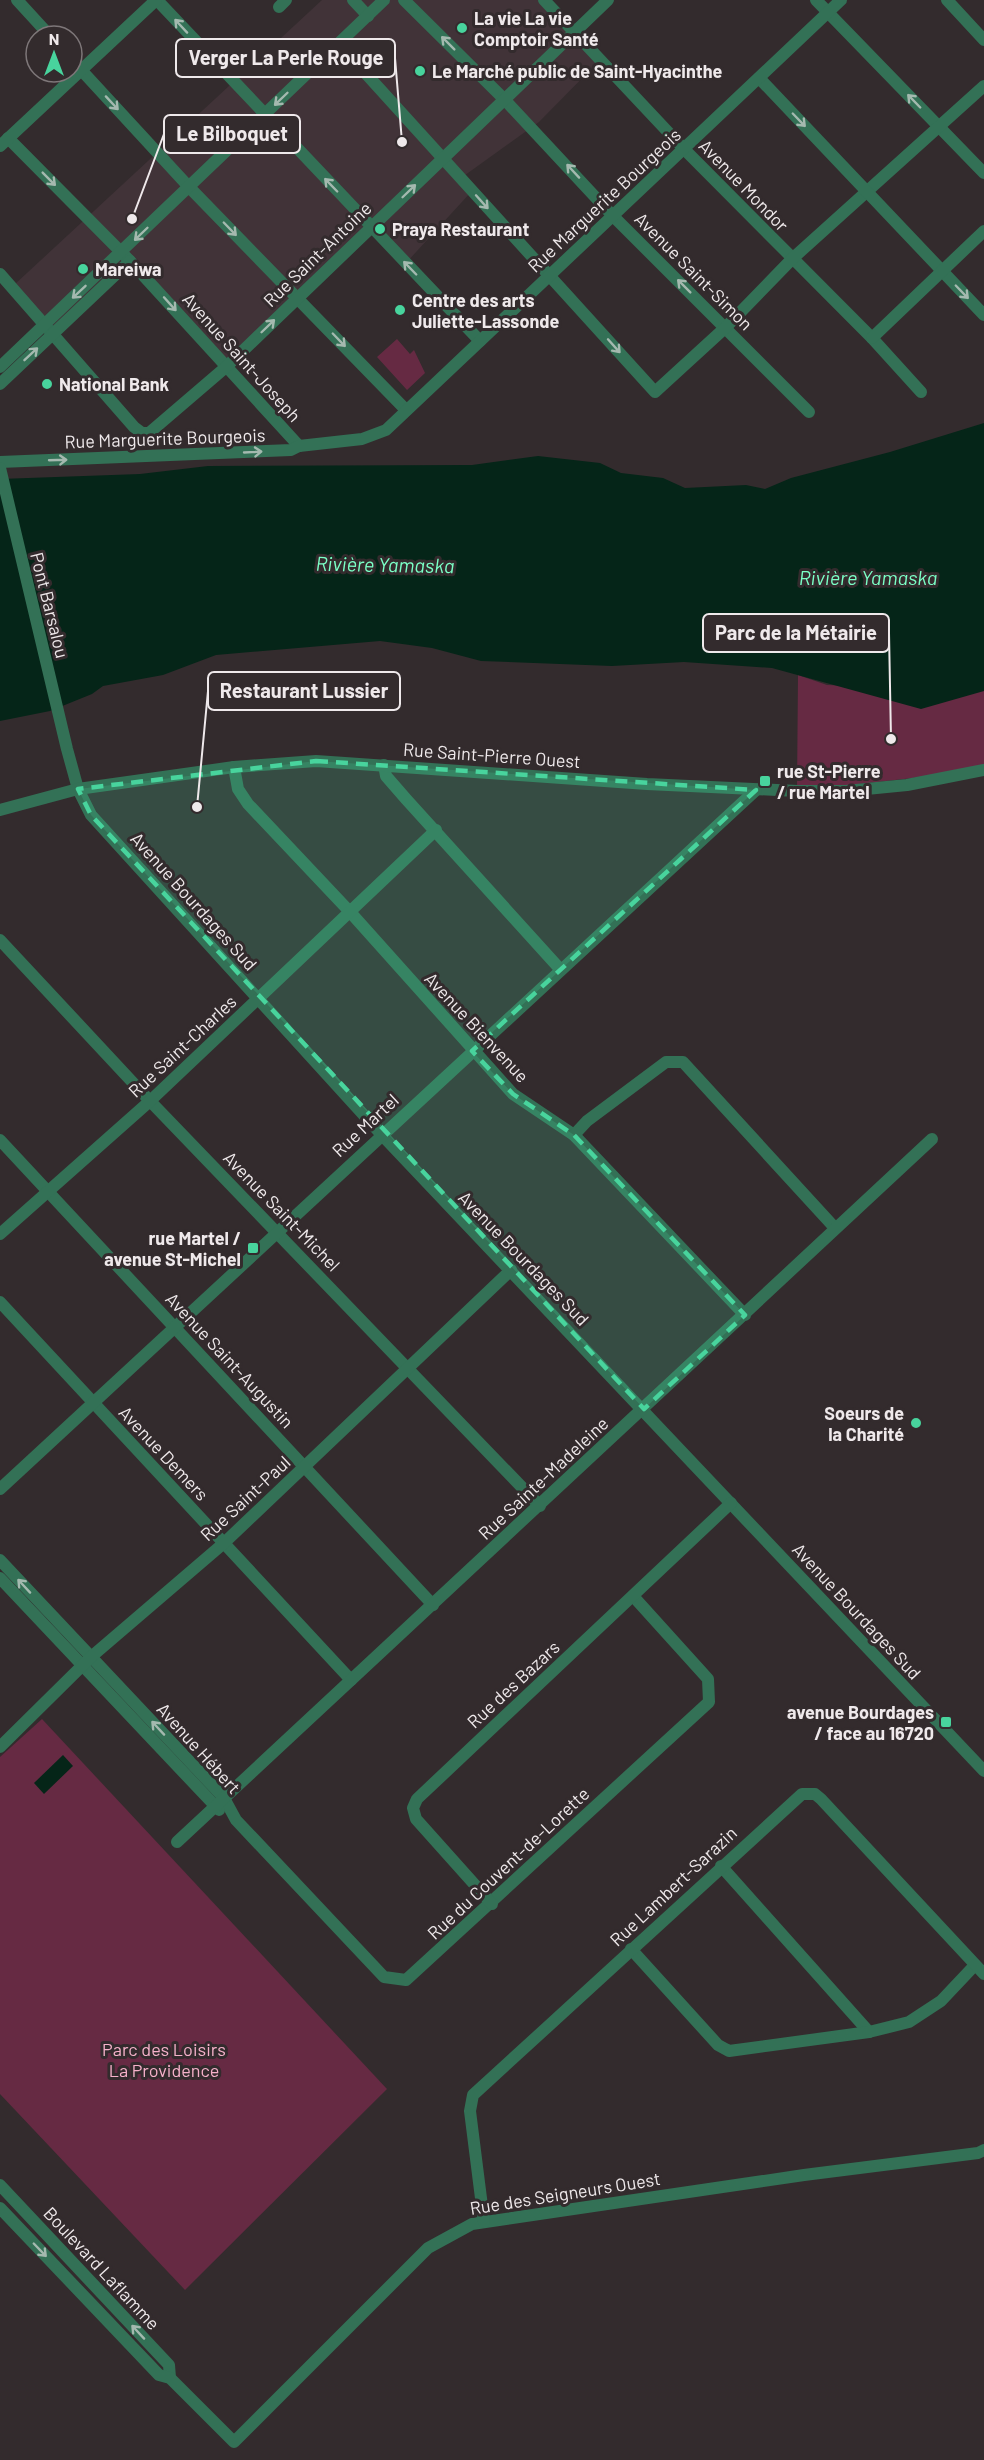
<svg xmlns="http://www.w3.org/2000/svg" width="984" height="2460" viewBox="0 0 984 2460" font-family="Barlow,sans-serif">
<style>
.built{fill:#413338}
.green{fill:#662a43}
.water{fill:#052518}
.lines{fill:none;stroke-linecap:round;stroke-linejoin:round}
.minor{stroke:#337156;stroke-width:12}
.oneway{stroke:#a4b9af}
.marked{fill:#48d49d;fill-opacity:0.2;stroke:#48d49d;stroke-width:4.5;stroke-dasharray:12 8;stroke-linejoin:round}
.poi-dot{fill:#48d49d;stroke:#332b2d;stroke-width:2}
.labels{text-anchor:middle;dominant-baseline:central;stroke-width:6;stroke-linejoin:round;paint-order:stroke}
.poi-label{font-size:18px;font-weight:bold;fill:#efe9eb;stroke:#332b2d;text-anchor:start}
.street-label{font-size:18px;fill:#efe9eb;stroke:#332b2d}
.park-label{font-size:18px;fill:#f6b1ca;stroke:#332b2d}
.water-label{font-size:20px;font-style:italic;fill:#7bffc6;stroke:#332b2d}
.leader{fill:none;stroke:#efe9eb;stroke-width:2}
.callout-dot{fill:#efe9eb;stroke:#332b2d;stroke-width:2}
.callout{fill:#332b2d;stroke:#efe9eb;stroke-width:2}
.callout-label{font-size:20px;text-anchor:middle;font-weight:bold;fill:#efe9eb}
</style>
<rect width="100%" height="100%" fill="#332b2d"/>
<polygon class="built" points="322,0 544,0 600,60 539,122 461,178 472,191 406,263 372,228 226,367 130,261 51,335 14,285"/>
<g class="green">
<polygon points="397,339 410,354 414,350 425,373 407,390 377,357"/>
<polygon points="798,675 827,685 984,690 984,770 797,791"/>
<polygon points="42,1719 387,2089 185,2290 0,2094 0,1757"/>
</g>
<g class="water">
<polygon points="984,423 984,691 921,709 772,668 684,662 612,666 481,661 432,648 380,641 216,655 163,675 103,686 92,694 50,711 0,721 0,479 140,474 208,466 472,465 538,456 600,463 621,473 663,478 685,488 746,485 765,489 791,478 890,452"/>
<polygon points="63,1755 73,1766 44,1794 34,1783"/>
</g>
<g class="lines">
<g class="minor">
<polyline points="17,0 50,36"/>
<polyline points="157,0 480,341"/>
<polyline points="353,0 368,16"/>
<polyline points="404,0 504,99 612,215 809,412"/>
<polyline points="544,0 684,149 872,338 921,392"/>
<polyline points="816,0 984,173"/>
<polyline points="947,0 984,40"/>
<polyline points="279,7 286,0"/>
<polyline points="339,44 655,392 726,327 792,259 984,86"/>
<polyline points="72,60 189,187 406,410"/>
<polyline points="759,78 984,315"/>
<polyline points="8,138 130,261 299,446"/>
<polyline points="0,146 156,0"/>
<polyline points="0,274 134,427 142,433 149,433 226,367 608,0"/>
<polyline points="872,338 984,231"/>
<polyline points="0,367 384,0"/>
<polyline points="0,384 130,261"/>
<polyline points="0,462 291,450 299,446 362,439 386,430 841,0"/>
<polyline points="0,468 67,749 78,789 91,815 381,1134 984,1771"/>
<polyline points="384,765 386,776 406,799 560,969"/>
<polyline points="234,767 238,789 248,804 351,913 513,1094 574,1135 745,1315"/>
<polyline points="0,810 78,789 234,767 316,761 647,784 797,791 846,791 907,785 984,770"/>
<polyline points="0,940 150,1101 540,1506"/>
<polyline points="574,1135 587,1121 666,1062 683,1062 835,1228"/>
<polyline points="0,1140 433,1605"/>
<polyline points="0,1234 150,1101 436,830"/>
<polyline points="0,1302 351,1680"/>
<polyline points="0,1489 756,790"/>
<polyline points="0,1560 224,1798 236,1820 384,1977 406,1980 709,1702 708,1679 633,1596"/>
<polyline points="0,1578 219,1810"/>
<polyline points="0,1747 91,1657 224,1543 511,1270"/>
<polyline points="177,1842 932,1139"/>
<polyline points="721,1866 869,2032"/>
<polyline points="492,1904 416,1819 413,1808 417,1799 731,1503"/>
<polyline points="631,1949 718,2045 729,2051 869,2032 909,2022 941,2001 975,1965"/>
<polyline points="0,2185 169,2365 170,2378"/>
<polyline points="0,2208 159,2375 170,2378 234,2442 428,2248 472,2224 804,2175 978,2153 984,2150"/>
<polyline points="484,2222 470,2111 473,2095 802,1794 815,1794 821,1799 984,1974"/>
</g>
</g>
<defs><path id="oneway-shaft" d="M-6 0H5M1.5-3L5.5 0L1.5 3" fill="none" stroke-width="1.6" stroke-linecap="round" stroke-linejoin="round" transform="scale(1.5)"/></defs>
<g class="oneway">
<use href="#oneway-shaft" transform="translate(181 26) rotate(-133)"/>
<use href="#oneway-shaft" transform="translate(448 43) rotate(-135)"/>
<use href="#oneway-shaft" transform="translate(281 99) rotate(136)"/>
<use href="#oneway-shaft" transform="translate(914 101) rotate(-134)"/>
<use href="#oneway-shaft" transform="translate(112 103) rotate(47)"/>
<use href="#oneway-shaft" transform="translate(799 120) rotate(46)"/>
<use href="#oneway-shaft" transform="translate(573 171) rotate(-133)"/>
<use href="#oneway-shaft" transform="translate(49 179) rotate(45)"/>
<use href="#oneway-shaft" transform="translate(331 185) rotate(-134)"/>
<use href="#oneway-shaft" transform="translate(409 191) rotate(-44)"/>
<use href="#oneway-shaft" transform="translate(482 202) rotate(48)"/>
<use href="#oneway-shaft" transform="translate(230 229) rotate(46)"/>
<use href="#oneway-shaft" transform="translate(141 234) rotate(136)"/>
<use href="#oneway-shaft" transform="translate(410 268) rotate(-134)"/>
<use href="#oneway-shaft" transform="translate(684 286) rotate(-135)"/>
<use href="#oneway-shaft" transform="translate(79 292) rotate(137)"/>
<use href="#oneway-shaft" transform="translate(962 292) rotate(46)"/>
<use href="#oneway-shaft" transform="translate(170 304) rotate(48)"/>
<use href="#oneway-shaft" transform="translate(268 326) rotate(-44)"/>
<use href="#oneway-shaft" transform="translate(339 340) rotate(46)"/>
<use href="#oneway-shaft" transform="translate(614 346) rotate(48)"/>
<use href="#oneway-shaft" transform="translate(31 354) rotate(-43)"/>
<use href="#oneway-shaft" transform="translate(253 452) rotate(-3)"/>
<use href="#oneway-shaft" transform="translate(58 460) rotate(-2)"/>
<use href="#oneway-shaft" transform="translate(24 1586) rotate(-133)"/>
<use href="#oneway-shaft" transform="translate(158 1728) rotate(-133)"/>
<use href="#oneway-shaft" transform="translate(40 2250) rotate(46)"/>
<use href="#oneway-shaft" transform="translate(138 2332) rotate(-133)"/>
</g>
<path class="marked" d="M316,761L756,790L472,1051L513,1094L574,1135L745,1315L644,1409L91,815L78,789Z"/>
<g class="poi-dot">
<circle cx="462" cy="28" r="6"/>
<circle cx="420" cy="71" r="6"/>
<circle cx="380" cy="229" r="6"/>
<circle cx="83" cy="269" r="6"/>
<circle cx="400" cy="310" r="6"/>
<circle cx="47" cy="384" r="6"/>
<rect x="759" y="775" width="12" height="12" rx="3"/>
<rect x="247" y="1242" width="12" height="12" rx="3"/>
<circle cx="916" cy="1423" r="6"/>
<rect x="940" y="1716" width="12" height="12" rx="3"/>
</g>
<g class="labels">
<g class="poi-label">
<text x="474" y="18">La vie La vie<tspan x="474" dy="21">Comptoir Santé</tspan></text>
<text x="432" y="71">Le Marché public de Saint-Hyacinthe</text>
<text x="392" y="229">Praya Restaurant</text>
<text x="95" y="269">Mareiwa</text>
<text x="412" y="300">Centre des arts<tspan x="412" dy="21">Juliette-Lassonde</tspan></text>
<text x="59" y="384">National Bank</text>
<text x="777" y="771">rue St-Pierre<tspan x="777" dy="21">/ rue Martel</tspan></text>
<text x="241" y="1238" text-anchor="end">rue Martel /<tspan x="241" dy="21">avenue St-Michel</tspan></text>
<text x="904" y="1413" text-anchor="end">Soeurs de<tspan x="904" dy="21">la Charité</tspan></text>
<text x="934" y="1712" text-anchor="end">avenue Bourdages<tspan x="934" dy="21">/ face au 16720</tspan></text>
</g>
<g class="street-label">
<text transform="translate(744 185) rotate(46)">Avenue Mondor</text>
<text transform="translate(604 200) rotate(-43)">Rue Marguerite Bourgeois</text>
<text transform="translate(317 254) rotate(-44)">Rue Saint-Antoine</text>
<text transform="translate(694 271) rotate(45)">Avenue Saint-Simon</text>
<text transform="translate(242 357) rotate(48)">Avenue Saint-Joseph</text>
<text transform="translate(165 438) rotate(-2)">Rue Marguerite Bourgeois</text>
<text transform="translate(50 605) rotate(76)">Pont Barsalou</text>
<text transform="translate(492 755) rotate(4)">Rue Saint-Pierre Ouest</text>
<text transform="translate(194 901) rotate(48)">Avenue Bourdages Sud</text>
<text transform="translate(477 1027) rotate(47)">Avenue Bienvenue</text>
<text transform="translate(182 1046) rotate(-43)">Rue Saint-Charles</text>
<text transform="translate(365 1125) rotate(-43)">Rue Martel</text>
<text transform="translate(282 1211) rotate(46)">Avenue Saint-Michel</text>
<text transform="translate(524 1258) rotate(46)">Avenue Bourdages Sud</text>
<text transform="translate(230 1360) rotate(47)">Avenue Saint-Augustin</text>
<text transform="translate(164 1453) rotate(47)">Avenue Demers</text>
<text transform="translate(543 1478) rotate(-43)">Rue Sainte-Madeleine</text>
<text transform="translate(245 1498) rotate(-43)">Rue Saint-Paul</text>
<text transform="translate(857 1611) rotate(47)">Avenue Bourdages Sud</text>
<text transform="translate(513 1684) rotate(-43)">Rue des Bazars</text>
<text transform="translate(199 1748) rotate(48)">Avenue Hébert</text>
<text transform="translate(508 1863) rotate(-43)">Rue du Couvent-de-Lorette</text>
<text transform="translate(673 1886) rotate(-43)">Rue Lambert-Sarazin</text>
<text transform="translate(565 2193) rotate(-9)">Rue des Seigneurs Ouest</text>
<text transform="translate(102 2268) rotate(47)">Boulevard Laflamme</text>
</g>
<g class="park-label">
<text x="164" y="2049">Parc des Loisirs<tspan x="164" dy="21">La Providence</tspan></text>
</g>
<g class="water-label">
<text transform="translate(385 564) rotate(1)">Rivière Yamaska</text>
<text x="868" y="577">Rivière Yamaska</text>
</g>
</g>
<path class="leader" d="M402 142L395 58M132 219L164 134M891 739L889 633M197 807L208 691"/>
<g class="callout-dot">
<circle cx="402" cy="142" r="6"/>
<circle cx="132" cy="219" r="6"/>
<circle cx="891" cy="739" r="6"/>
<circle cx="197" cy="807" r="6"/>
</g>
<g class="callout">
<rect x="176" y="39" width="219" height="38" rx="6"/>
<rect x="164" y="115" width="136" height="38" rx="6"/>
<rect x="703" y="614" width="186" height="38" rx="6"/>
<rect x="208" y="672" width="192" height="38" rx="6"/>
</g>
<g class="callout-label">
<text x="286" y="65">Verger La Perle Rouge</text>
<text x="232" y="141">Le Bilboquet</text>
<text x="796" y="640">Parc de la Métairie</text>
<text x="304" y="698">Restaurant Lussier</text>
</g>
<g transform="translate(54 54)"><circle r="28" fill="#332b2d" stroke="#7e7779" stroke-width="1.5"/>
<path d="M0-4.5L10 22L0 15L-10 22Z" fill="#48d49d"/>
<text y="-9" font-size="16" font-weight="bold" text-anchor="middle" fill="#efe9eb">N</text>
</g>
</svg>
